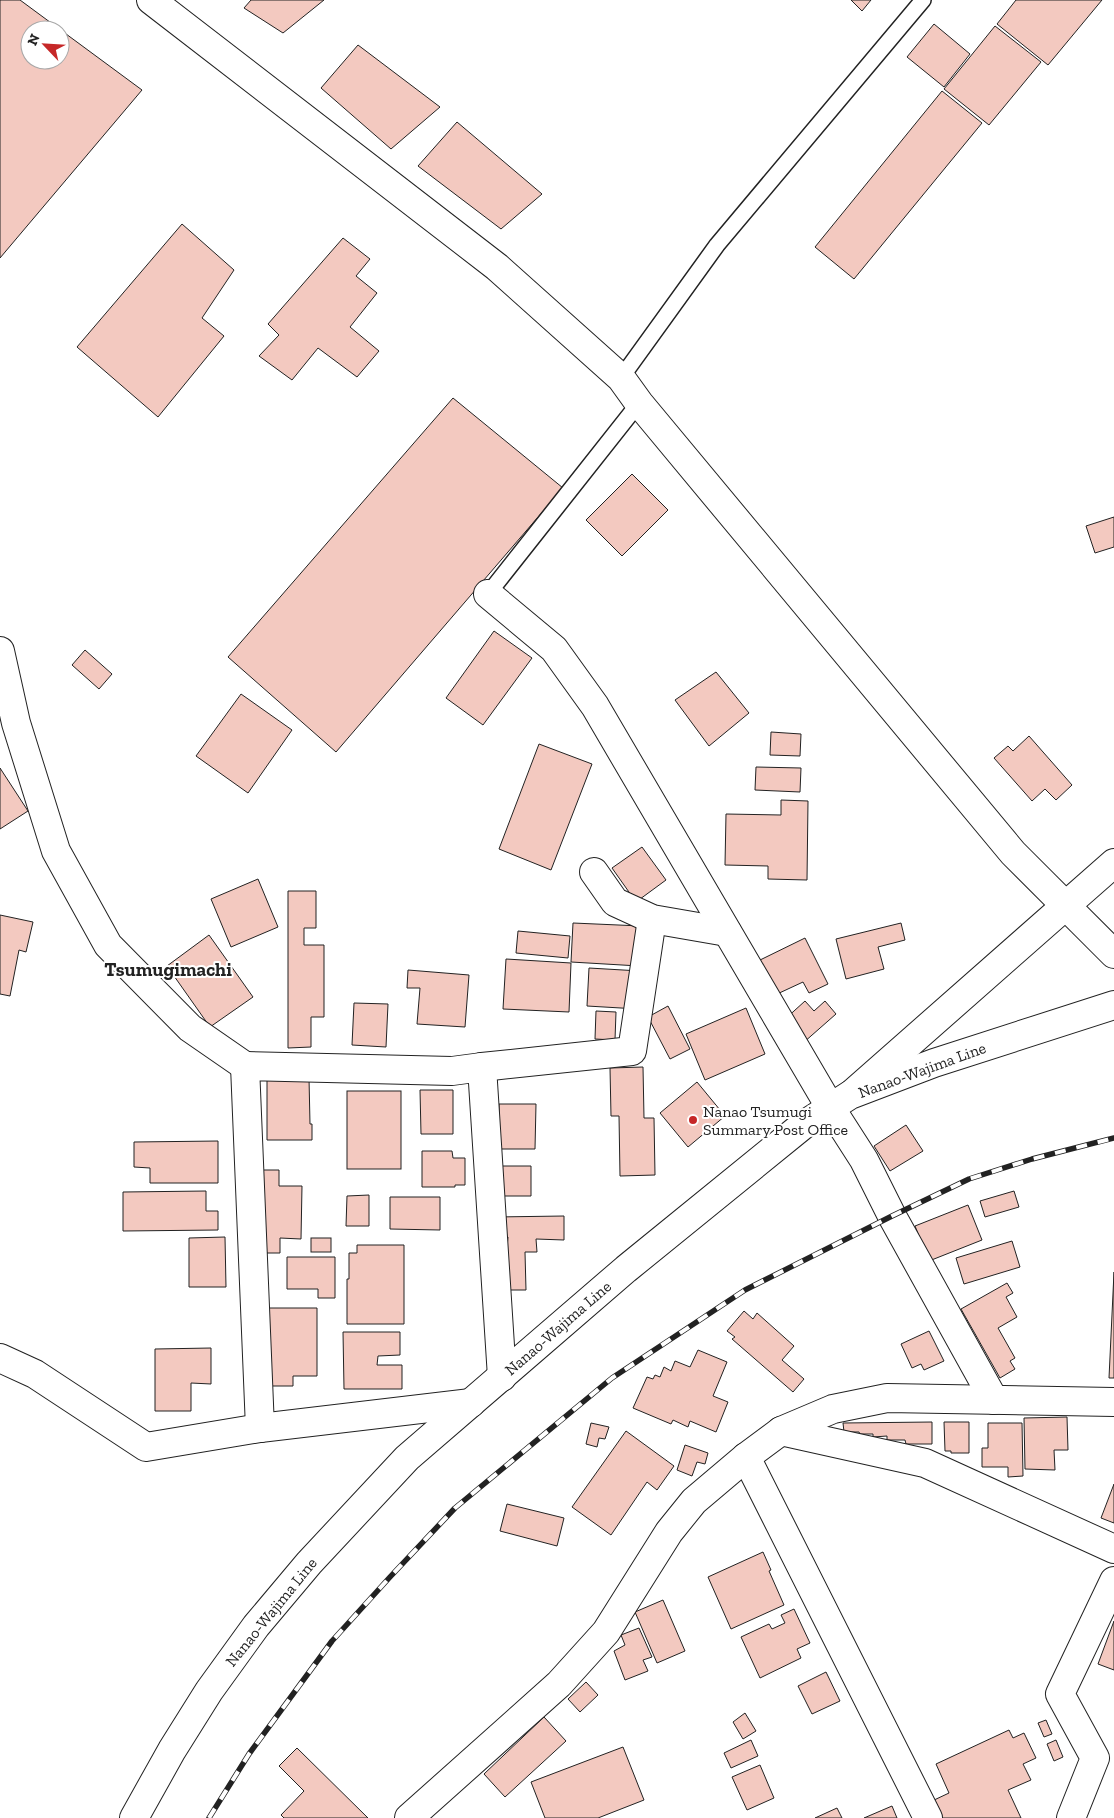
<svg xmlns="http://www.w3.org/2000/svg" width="1114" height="1818" viewBox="0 0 1114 1818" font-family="'Zilla Slab',serif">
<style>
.building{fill:#f3c9c0;stroke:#222;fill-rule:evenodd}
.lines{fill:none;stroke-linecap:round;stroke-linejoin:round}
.service-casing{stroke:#222;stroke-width:18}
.minor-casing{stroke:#222;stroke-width:30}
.tertiary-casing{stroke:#222;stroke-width:30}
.primary-casing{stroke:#222;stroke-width:30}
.service{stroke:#fff;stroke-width:15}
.minor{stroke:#fff;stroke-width:28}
.tertiary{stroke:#fff;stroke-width:28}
.primary{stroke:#fff;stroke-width:28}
.rail-casing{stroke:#222;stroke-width:5.5}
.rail{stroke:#fff;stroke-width:4;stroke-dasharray:11;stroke-linecap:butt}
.poi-dot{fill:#c62828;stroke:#fff;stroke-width:2}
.labels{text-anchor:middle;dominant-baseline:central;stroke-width:4;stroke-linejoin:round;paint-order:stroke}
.street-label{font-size:16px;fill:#222;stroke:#fff}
.poi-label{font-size:16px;fill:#222;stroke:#fff;text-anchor:start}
.quarter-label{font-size:19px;font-weight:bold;fill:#222;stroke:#fff}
</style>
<rect width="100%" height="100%" fill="#fff"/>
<g class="building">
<path d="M0,0H20L142,90L0,258ZM30,30H60V60H30Z"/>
<polygon points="251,0 324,0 283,33 244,8"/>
<polygon points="851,0 871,0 862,11"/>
<polygon points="1016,0 1102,0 1048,65 997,24"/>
<polygon points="934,24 970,54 944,87 907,57"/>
<polygon points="995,26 1041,62 989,125 944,89"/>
<polygon points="358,45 440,107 391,149 321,88"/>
<polygon points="942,91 982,123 854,279 815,247"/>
<polygon points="457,122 542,194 501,229 418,166"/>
<polygon points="182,224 234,270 202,318 224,336 158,417 77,347"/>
<polygon points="343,238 370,259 356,276 377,293 350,327 379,351 357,377 318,348 292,380 259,356 279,335 268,324"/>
<polygon points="453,398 563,488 336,752 228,657"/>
<polygon points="632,474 668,510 622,556 586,520"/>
<polygon points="1114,517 1114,547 1095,553 1086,526"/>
<polygon points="494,631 532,658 483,725 446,698"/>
<polygon points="85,650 112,674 99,689 72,665"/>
<polygon points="716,672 749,713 709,746 675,700"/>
<polygon points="241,694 292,730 248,793 196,756"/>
<polygon points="771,732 801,734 800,756 770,755"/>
<polygon points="1029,736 1072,785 1056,800 1045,789 1032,801 994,758 1008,746 1013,751"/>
<polygon points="539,744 592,764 551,870 499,849"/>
<polygon points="756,767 801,768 800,792 755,790"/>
<polygon points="0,768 28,811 0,829"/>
<polygon points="781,800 808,801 807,880 768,879 768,866 725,865 726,814 781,815"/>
<polygon points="642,847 666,880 636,902 612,868"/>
<polygon points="258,879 278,927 231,947 211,899"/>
<polygon points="288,891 316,891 316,928 304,928 304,945 324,945 324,1017 311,1017 311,1047 288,1048"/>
<polygon points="0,915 33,922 26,952 19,950 10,996 0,994"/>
<polygon points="573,923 641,926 639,966 571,962"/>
<polygon points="901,923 905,940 878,947 884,969 846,979 836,939"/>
<polygon points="518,931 570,936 568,958 516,953"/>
<polygon points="209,935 253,997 210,1027 167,966"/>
<polygon points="805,938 828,984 809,993 803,982 775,995 758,961"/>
<polygon points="506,959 571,963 569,1012 503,1009"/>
<polygon points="589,968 640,971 638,1009 587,1006"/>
<polygon points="408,970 469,975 465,1027 417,1024 420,988 407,988"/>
<polygon points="805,1001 814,1011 825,1001 836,1014 803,1043 783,1021"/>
<polygon points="354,1003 388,1004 386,1047 352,1045"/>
<polygon points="668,1006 690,1049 670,1059 648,1017"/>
<polygon points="746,1008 765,1054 705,1080 686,1034"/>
<polygon points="596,1011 616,1012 615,1040 595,1039"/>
<polygon points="643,1067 644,1118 654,1118 655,1175 620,1176 619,1116 611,1116 610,1068"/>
<polygon points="267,1078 309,1078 310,1124 312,1124 312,1140 267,1140"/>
<polygon points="697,1082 725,1116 688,1147 660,1113"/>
<polygon points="420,1090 453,1090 453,1134 421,1134"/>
<rect x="347" y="1091" width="54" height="78"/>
<polygon points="499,1104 536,1104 535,1149 499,1149"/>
<polygon points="906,1125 923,1151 890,1171 874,1146"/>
<polygon points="218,1141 218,1183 150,1183 150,1168 134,1167 134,1142"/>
<polygon points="422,1151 452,1151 453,1158 465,1158 465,1185 455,1185 455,1187 422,1187"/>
<polygon points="497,1166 531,1166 531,1196 496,1196"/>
<polygon points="254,1170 279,1170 279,1186 302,1186 301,1239 280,1238 280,1253 254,1253"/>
<polygon points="206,1191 206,1211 218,1211 218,1230 123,1231 123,1192"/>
<polygon points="1014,1191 1019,1207 985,1217 980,1201"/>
<polygon points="369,1195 369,1226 346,1226 347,1196"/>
<polygon points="390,1197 440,1197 440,1230 390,1229"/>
<polygon points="968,1205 982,1240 929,1261 915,1226"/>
<polygon points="564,1216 564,1240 536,1239 537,1252 525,1252 526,1290 497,1290 496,1247 507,1247 508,1237 495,1237 495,1217"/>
<polygon points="225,1237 226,1287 189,1287 189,1238"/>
<rect x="311" y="1238" width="20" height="14"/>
<polygon points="1012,1241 1020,1267 964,1284 956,1258"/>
<polygon points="357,1245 404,1245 404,1324 347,1324 347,1279 349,1279 349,1253 357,1253"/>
<polygon points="287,1257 335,1257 335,1298 318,1298 318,1289 287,1289"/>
<polygon points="1114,1272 1114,1378 1109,1378"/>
<polygon points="1007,1283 1013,1293 1006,1297 1017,1317 998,1328 1015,1358 1010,1361 1015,1369 1000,1378 961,1309"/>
<polygon points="262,1308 317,1308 317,1376 293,1376 293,1386 262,1386"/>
<polygon points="744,1311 753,1319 757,1313 794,1346 782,1360 804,1379 793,1392 732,1339 735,1337 727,1331"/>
<polygon points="929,1331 944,1361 924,1370 921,1364 912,1368 901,1344"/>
<polygon points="343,1332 400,1332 400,1355 378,1356 377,1365 402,1365 402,1389 344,1389"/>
<polygon points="211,1348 211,1384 191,1383 191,1411 155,1411 155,1349"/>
<polygon points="698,1350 727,1362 713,1396 728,1402 716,1432 690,1421 688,1427 673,1420 671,1424 633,1408 647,1377 653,1379 655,1375 660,1377 664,1367 671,1371 675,1361 690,1367"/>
<polygon points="1067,1417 1068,1450 1054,1450 1055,1470 1025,1469 1024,1418"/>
<polygon points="932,1422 932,1444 906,1444 905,1440 887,1440 887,1436 873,1437 873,1434 860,1434 859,1432 844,1432 843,1423"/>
<polygon points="944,1422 969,1422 969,1453 951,1453 951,1451 945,1451"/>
<polygon points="591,1423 609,1427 605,1439 599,1438 597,1447 586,1444"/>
<polygon points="988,1423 1022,1423 1023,1476 1008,1477 1008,1467 982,1467 982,1448 988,1448"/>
<polygon points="626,1431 674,1466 657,1490 647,1482 611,1535 572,1507"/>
<polygon points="685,1445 708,1453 705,1464 697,1462 692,1476 677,1470"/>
<polygon points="1114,1484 1114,1523 1101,1518"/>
<polygon points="507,1504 564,1518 557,1546 500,1531"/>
<polygon points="763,1552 771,1570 769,1571 784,1605 731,1629 708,1577"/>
<polygon points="663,1600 685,1651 657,1663 635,1612"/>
<polygon points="794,1609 810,1643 797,1649 801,1658 760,1678 741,1637 769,1624 772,1629 785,1623 781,1615"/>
<polygon points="1114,1621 1114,1670 1098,1664"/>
<polygon points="639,1628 652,1657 643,1660 648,1671 625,1680 614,1651 625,1645 621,1635"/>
<polygon points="826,1672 840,1701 812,1714 798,1686"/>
<polygon points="586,1682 598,1695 580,1712 568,1699"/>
<polygon points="745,1713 756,1731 743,1739 733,1722"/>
<polygon points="544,1717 566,1741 505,1797 484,1774"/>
<polygon points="1046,1720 1052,1734 1044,1737 1038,1723"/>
<polygon points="1009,1730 1013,1738 1024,1733 1036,1758 1023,1764 1031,1780 1008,1790 1021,1818 940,1818 932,1801 949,1793 936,1764"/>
<polygon points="751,1740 758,1756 731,1768 724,1753"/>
<polygon points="1056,1740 1063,1757 1054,1761 1047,1744"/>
<polygon points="623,1747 644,1800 598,1818 545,1818 531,1782"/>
<polygon points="297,1748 368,1818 284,1818 281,1815 304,1791 279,1766"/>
<polygon points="760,1765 774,1798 747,1810 732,1777"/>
<polygon points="892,1806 897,1818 864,1818"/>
<polygon points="837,1808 842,1818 815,1818"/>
</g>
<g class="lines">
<g class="service-casing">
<g id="service">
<polyline points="621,378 717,245 923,0"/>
<polyline points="488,594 639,403"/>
</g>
</g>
<g class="minor-casing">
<g id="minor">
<polyline points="488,594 554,649 595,706 830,1107 864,1160 892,1216 994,1400"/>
<polyline points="0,651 16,723 56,851 108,945 190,1028 245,1066"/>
<polyline points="594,872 615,902 652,919 727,932"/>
<polyline points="482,1067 632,1051 652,919"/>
<polyline points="0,1358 35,1374 146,1447 260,1428 471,1403"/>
<polyline points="260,1428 245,1066 452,1071 482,1067 502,1377"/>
<polyline points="781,1431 925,1463 1114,1549"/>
<polyline points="746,1457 928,1818"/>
<polyline points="409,1818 559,1684 606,1632 669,1532 694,1501 746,1457 781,1431 833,1409 887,1398 1114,1402"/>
<polyline points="1071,1818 1095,1758 1060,1694 1114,1581"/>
</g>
</g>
<g class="tertiary-casing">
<g id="tertiary">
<polyline points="151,0 497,267 621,378 639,403 1013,853 1114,954"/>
<polyline points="853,1093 1114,863"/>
</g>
</g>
<g class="primary-casing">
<polyline id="primary" points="134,1818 172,1750 209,1691 256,1626 309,1563 407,1458 626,1269 802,1126 850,1095 934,1063 1114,1005"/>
</g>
<use href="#service" class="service"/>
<use href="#minor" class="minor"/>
<use href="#tertiary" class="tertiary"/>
<use href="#primary" class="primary"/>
<g class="rail-casing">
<polyline id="rail" points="209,1818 249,1754 332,1641 390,1577 455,1508 612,1378 745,1290 892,1216 969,1179 1032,1159 1114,1138"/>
</g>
<use href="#rail" class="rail"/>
</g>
<circle class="poi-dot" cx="693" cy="1120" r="5"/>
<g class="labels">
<g class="street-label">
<text transform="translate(922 1070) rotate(-20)">Nanao-Wajima Line</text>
<text transform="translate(558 1328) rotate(-41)">Nanao-Wajima Line</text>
<text transform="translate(271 1612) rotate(-51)">Nanao-Wajima Line</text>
</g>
<g class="poi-label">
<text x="703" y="1111">Nanao Tsumugi<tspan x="703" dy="18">Summary Post Office</tspan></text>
</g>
<g class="quarter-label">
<text x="168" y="969">Tsumugimachi</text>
</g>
</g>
<g transform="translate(45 45) rotate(295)"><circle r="24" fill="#ffffff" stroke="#a7a7a7"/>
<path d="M0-4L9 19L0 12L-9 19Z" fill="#c62828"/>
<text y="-8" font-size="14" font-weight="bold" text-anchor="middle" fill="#222222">N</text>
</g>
</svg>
